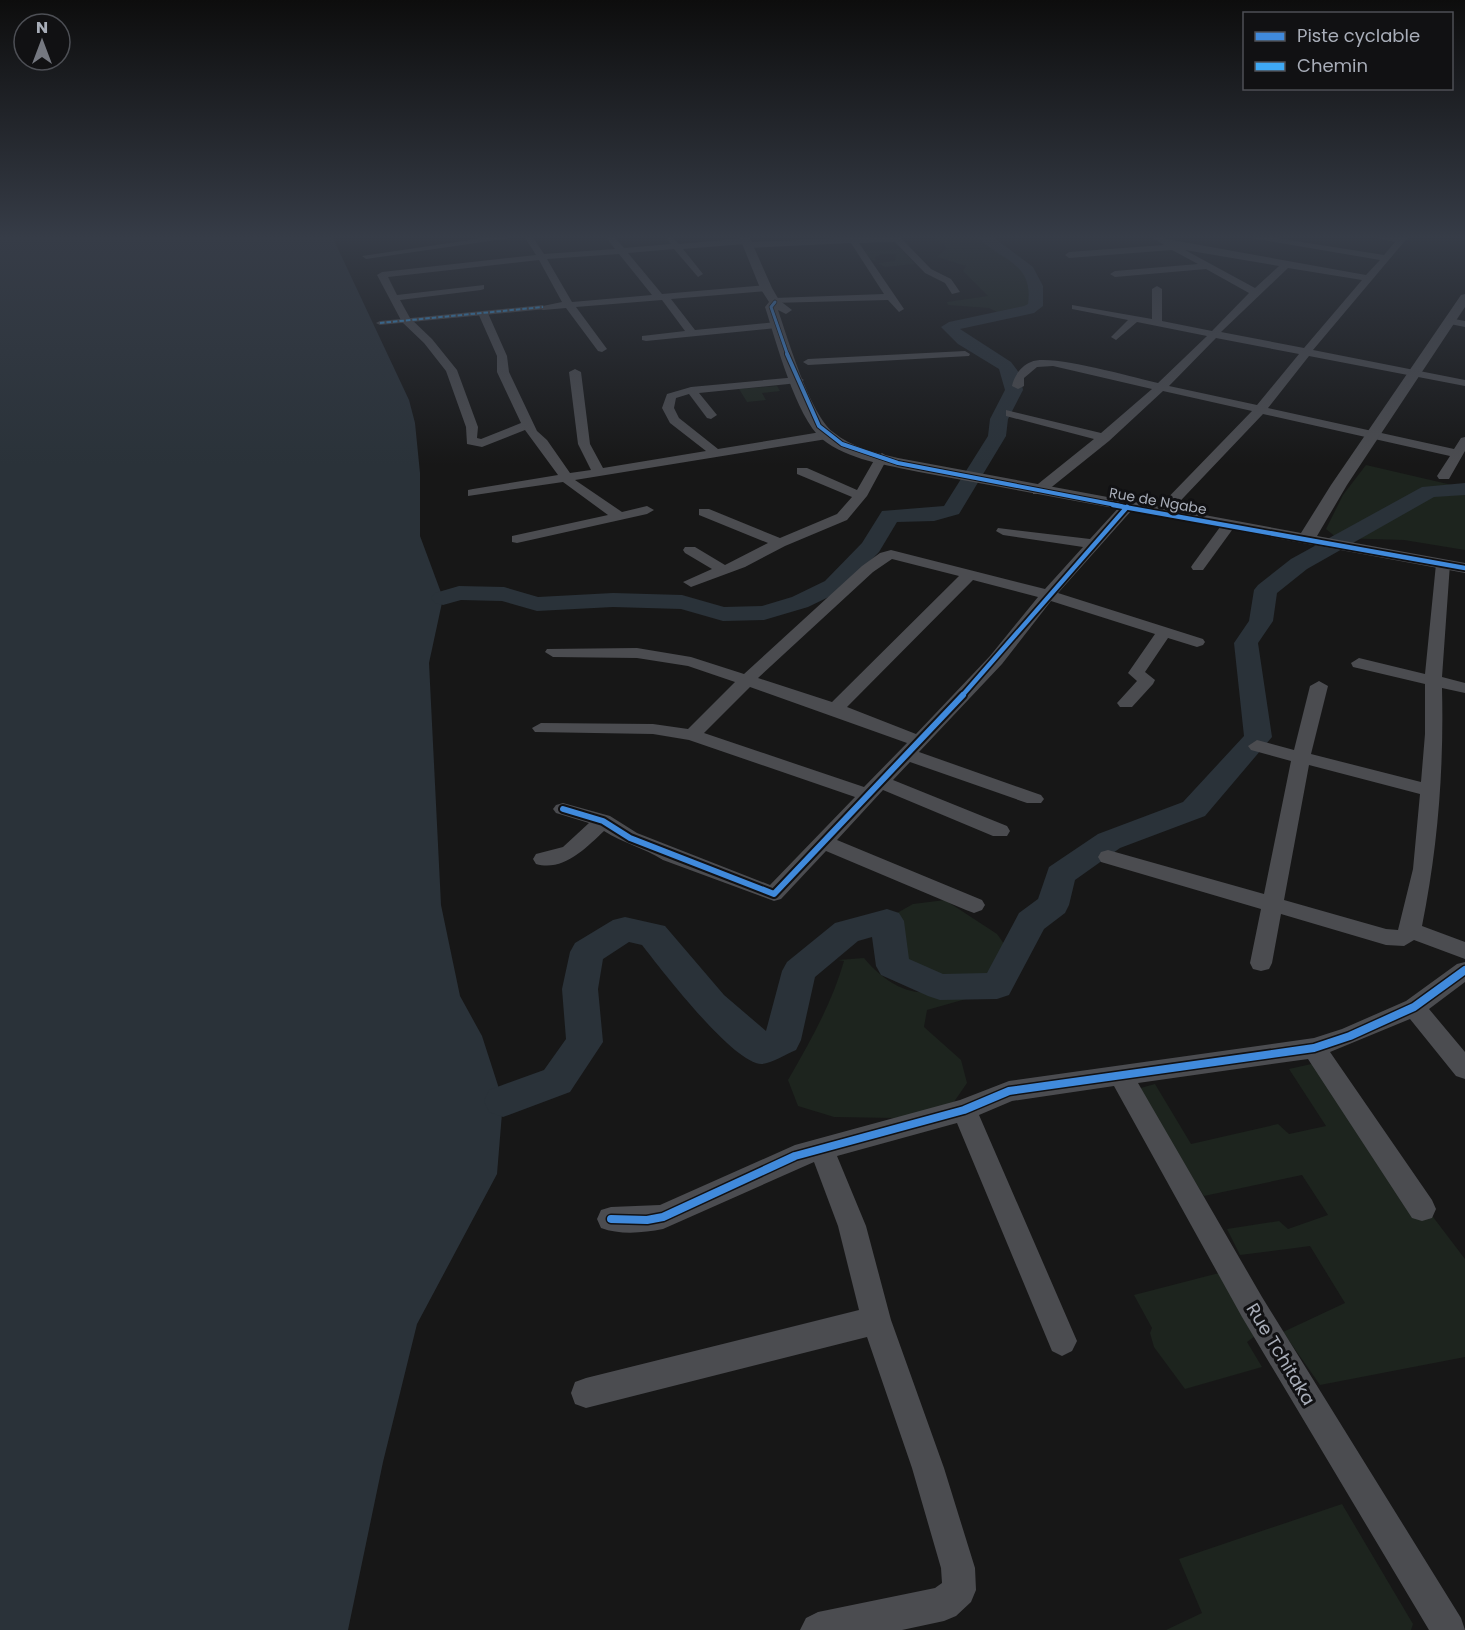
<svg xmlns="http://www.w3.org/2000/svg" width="1465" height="1630" viewBox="0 0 1465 1630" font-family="Poppins,sans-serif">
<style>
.green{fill:#1d241e}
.water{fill:#2a3239}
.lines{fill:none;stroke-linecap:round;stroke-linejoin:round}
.river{fill:#2a3239;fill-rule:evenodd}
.pedestrian{fill:#4b4c50;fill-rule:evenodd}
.minor{fill:#4b4c50;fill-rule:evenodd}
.tertiary{fill:#4b4c50;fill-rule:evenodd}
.quiet{stroke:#3fa9f5;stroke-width:2;stroke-dasharray:4.5 2;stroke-linecap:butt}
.cycleway-far4-casing{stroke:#111113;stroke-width:4.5}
.cycleway-far3-casing{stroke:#111113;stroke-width:6}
.cycleway-far2-casing{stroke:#111113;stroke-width:8}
.cycleway-far1-casing{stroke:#111113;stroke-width:10}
.cycleway-casing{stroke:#111113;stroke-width:11}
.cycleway-far4{stroke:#408adc;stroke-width:3}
.cycleway-far3{stroke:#408adc;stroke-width:4}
.cycleway-far2{stroke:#408adc;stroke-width:4.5}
.cycleway-far1{stroke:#408adc;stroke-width:6}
.cycleway{stroke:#408adc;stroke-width:8}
.labels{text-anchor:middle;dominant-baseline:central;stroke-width:6;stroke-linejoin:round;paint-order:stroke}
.far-street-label{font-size:14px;fill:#a8adb8;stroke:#111113}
.near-street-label{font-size:18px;fill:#a8adb8;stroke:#111113}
</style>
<rect width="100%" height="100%" fill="#171717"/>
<g class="green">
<polygon points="933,236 980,236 1017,263 1030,281 1029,307 1001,314 989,308 948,305 947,302 988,296 963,271 966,266 937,257 947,248"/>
<polygon points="901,249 915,264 885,267 878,263 895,261 896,254 882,254 876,257 875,261 867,258 861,251"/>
<polygon points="777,386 780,391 762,393 766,400 747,402 739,389"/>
<polygon points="1366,465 1465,488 1465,550 1404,540 1337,538 1326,529 1343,495"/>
<path d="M945,900L997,934L1009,951L1007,968C1003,972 997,978 992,980C964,993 926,978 904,961L897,929L890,917L913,904Z"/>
<path d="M864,958C877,974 897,990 918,992C937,994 955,991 973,997L927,1010L924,1027L961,1060L967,1083L949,1109L895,1118L834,1117L798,1106L788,1080C810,1042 832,1003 844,961L838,960Z"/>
<polygon points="1316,1063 1465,1259 1465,1357 1320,1385 1283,1332 1345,1303 1310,1246 1240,1255 1227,1229 1279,1221 1288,1229 1328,1215 1302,1175 1204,1196 1137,1089 1155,1084 1191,1144 1278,1124 1289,1134 1326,1126 1289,1069"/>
<polygon points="1219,1273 1255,1336 1247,1342 1262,1367 1185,1389 1154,1347 1150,1333 1152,1328 1134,1295"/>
<polygon points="1342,1504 1413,1624 1411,1630 1166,1630 1202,1613 1179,1559"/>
</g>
<polygon class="water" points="0,236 332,236 409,400 415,423 420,473 420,536 443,598 429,663 441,905 460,996 482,1036 503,1101 497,1174 417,1324 383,1462 348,1630 0,1630"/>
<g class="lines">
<g class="river">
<path d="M977,236H992L1033,267L1043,286V306L1034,313L960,329L1011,362L1020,374L1023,390L1008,419L1006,436L959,514L934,521L897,522L879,552L841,591L808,607L764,620L723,621L681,609L613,607L537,611L502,601L461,600L443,605L435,603L431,598L435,593L459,586L504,587L538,597L613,593L682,595L724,607L762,606L792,597L825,581L862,543L882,511L944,506L988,436L990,419L1005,390L999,369L958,344L941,327L949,322L1024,306L1028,304C1034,261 999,261 977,236Z"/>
<path d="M1465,483V495L1434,497L1307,569L1277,593L1273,621L1258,643L1272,737L1205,816L1120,848L1075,880L1069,905L1065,913L1044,929L1009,995L997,999L940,1000L928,996L881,975L876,966L872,937L858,941L815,977L801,1040L796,1050C786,1054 772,1063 762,1064C734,1065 660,968 642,945L629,942L603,959L598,989L603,1042L570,1092L503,1117L489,1112L484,1101L489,1090L544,1070L566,1039L562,989L570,952L575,943L613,920L625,917L665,926L724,995L766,1031L782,971L787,962L835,923L887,909L899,913L904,921L909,959L943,974L987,973L1019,913L1038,899L1049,867L1098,834L1183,802L1244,736L1234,643L1249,621L1254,590L1258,585L1291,559L1422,487Z"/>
</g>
<polygon class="pedestrian" points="543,305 546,309 380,325 376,323 380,321"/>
<g class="minor">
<polygon points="497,236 523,236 366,259 362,256"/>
<path d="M524,236H532L544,254L615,249L605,236H614L624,248L671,244L667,239L671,236L679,244L746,238L749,242L847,238L846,236H899L931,269L951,279L960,292L952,294L945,283L925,273L895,242L859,243L904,309L899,312L888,300L771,303V299L774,298L884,294L851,243L748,248L745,244L683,249L703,274L698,277L674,249L628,253L662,294L766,285L771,288L766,291L671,299L695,330L776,322L781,325L776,328L646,341L642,340V336L685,331L662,300L576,307L607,349L602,352L598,351L566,308L543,310L538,307L562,302L539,260L388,277L397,295L484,285V289L481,290L400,300L410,318L432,339L457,370L478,427L477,438L481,439L521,423L497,372V356L478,313L487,311L507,356L509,372L537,431L547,440L570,473L591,470L578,444L569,372L575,369L581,372L590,444L603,468L706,451L670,423L662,408L667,394L691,387L798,377L804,380L798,383L699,393L717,415L711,419L707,418L689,394L676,398L674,408L679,418L718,449L827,431L833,435L827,439L575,480L622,512L647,506L654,510L647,514L517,543L512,542V536L608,515L563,482L468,496V490L473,489L558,475L525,430L482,447L467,444L466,427L446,371L424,343L402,322L377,275L382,272L536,255ZM619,254L652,295L572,302L547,259Z"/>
<path d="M1150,236L1366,275L1380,260L1240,236H1263L1384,255L1395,242L1369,236H1409L1313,350L1465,380V386L1309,356L1268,408L1454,449L1461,438L1465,437V451L1449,479H1439L1437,476L1450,456L1263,414L1166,516H1156V510L1252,411L1163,391L1109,441L1043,494H1033V488L1094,439L1006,416V410L1101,433L1152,389L1053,366L1037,367L1024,378V386L1018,389L1012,386C1014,376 1021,366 1031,362C1050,353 1134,378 1158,383L1207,336L1137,322L1116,340L1111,337L1128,320L1072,309V305L1152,319V289L1157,286L1162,289V321L1212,331L1249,293L1206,269L1115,277L1110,274L1115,271L1198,264L1172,250L1069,258L1065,255L1069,252L1164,245ZM1185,250L1279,266L1255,288ZM1288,268L1362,280L1304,348L1221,332ZM1216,338L1299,354L1257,405L1169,386Z"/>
<polygon points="1459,236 1465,236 1465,240"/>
<polygon points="1449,318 1465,321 1465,327 1445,323 1445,319"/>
<polygon points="965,351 970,354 969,356 808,365 803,362 808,359"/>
<polygon points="882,453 888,457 867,496 847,520 785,546 745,567 691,587 683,582 712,569 685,553 683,550 685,547 695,547 725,565 768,543 699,515 699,509 709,509 780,538 837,514 852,497 797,474 797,468 807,468 857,490 876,457"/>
<path d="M1127,503L1134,507L1132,510L1058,593L1203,639L1205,642L1203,645L1197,647L1168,638L1145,672L1155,680L1153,684L1132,707H1120L1117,703L1137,681L1128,673L1155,634L1051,601L1002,664L919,752L1041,795L1044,799L1041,803H1027L910,762L893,780L1007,826L1010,831L1007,836H993L883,790L837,840L982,900L985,905L982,910L974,913L966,910L826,851L781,899L774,901L663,860C644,848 623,843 604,831C586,848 563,872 536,864L533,859L536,854L563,847L589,823L556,813L553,809L556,805L563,803L610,816L637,833L770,885L855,797L689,740L653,734L535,732L532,728L541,723L653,724L688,729L735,682L688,666L637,658L553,657L545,652L547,649L637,648L691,657L744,674L862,566L880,553L891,550L1045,589L1083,547L1003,535L996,531L998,528L1090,539L1122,504ZM892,559L959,576L832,702L758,678L873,572ZM973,580L1038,597L990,656L916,734L847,707ZM750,687L907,743L864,787L704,733Z"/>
<polygon points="1228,522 1235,526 1203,570 1193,570 1191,567 1193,564 1223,523"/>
<path d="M1443,560L1450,564L1442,677L1465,683V693L1442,688C1444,768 1438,847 1422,926L1465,942V959L1414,940L1404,946L1386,945L1281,914L1272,963L1269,969L1261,971L1253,969L1250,963L1261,909L1101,862L1098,857L1101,852L1108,850L1264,894L1291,761L1251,750L1248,746L1257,740L1294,750L1310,686L1319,681L1328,686L1311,754L1421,782L1425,734V684L1353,667L1351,663L1359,658L1425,674L1436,564ZM1309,765L1420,794L1413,869L1398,930L1386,929L1284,900Z"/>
<path d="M1465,962V982L1429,1009L1465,1052V1079L1456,1076L1410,1019L1330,1052L1432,1200L1436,1209L1432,1218L1422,1221L1412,1218L1308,1059L1138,1083L1262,1297L1461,1618L1465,1630H1429L1242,1317L1114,1086L1012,1101L979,1115L1077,1341L1072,1351L1062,1356L1052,1351L957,1123L837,1156L866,1226L891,1320L944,1468L975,1568L976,1590L971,1602L956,1616L944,1621L902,1630H800L806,1618L818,1612L935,1588L942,1583L941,1568L912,1468L867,1337L586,1408L575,1404L571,1393L575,1382L586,1378L859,1310L838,1226L814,1162L663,1229C643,1233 620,1235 601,1228L597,1219L601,1210L611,1207L660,1205L795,1145L960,1100L1009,1081L1314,1038L1342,1029L1406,1001L1457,964Z"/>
</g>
<path class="tertiary" d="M739,236H749L772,288L779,300L792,310L786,314L778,310C788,339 810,414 833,432C851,447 876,453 898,458L1301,533L1331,485L1461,295L1465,294V307L1347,485L1317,536L1465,563V573L919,472C887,465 848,460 822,439C796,417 776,341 765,307L769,302L760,288Z"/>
<polyline class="quiet" points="380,323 543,307"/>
<g class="cycleway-far4-casing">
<polyline id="cycleway-far4" points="775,302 771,307 788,356"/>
</g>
<g class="cycleway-far3-casing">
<polyline id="cycleway-far3" points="787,354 819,426 842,444 898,463 1121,506"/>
</g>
<g class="cycleway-far2-casing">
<g id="cycleway-far2">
<polyline points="1113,505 1465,568"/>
<polyline points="961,697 1127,507"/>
</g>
</g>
<g class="cycleway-far1-casing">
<polyline id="cycleway-far1" points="563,809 603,821 630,838 774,894 963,695"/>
</g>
<g class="cycleway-casing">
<polyline id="cycleway" points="611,1219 647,1220 663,1217 795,1156 964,1110 1009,1091 1314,1048 1350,1036 1414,1007 1465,970"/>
</g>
<use href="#cycleway-far4" class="cycleway-far4"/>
<use href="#cycleway-far3" class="cycleway-far3"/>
<use href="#cycleway-far2" class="cycleway-far2"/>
<use href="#cycleway-far1" class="cycleway-far1"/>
<use href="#cycleway" class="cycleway"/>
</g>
<linearGradient id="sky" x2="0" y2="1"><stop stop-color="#0d0d0d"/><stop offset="0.51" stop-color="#363c47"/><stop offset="1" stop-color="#363c47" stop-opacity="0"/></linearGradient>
<rect width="1465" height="465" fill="url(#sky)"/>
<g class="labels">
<g class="far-street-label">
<text transform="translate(1158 501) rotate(10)">Rue de Ngabe</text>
</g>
<g class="near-street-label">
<text transform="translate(1281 1354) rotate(59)">Rue Tchitaka</text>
</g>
</g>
<rect x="1243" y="12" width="210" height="78" fill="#111113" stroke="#4d4f55" stroke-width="1.5"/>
<rect x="1255" y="32" width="30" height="9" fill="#408adc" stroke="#4d4f55" stroke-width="1.5"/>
<text x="1297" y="42" font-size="18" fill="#a8adb8">Piste cyclable</text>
<rect x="1255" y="62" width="30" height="9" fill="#3fa9f5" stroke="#4d4f55" stroke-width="1.5"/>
<text x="1297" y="72" font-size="18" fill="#a8adb8">Chemin</text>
<g transform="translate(42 42)"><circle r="28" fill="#111113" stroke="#4d4f55" stroke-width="1.5"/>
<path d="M0-4.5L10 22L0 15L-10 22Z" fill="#757880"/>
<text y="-9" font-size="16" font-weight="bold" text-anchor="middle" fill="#a8adb8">N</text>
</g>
</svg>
